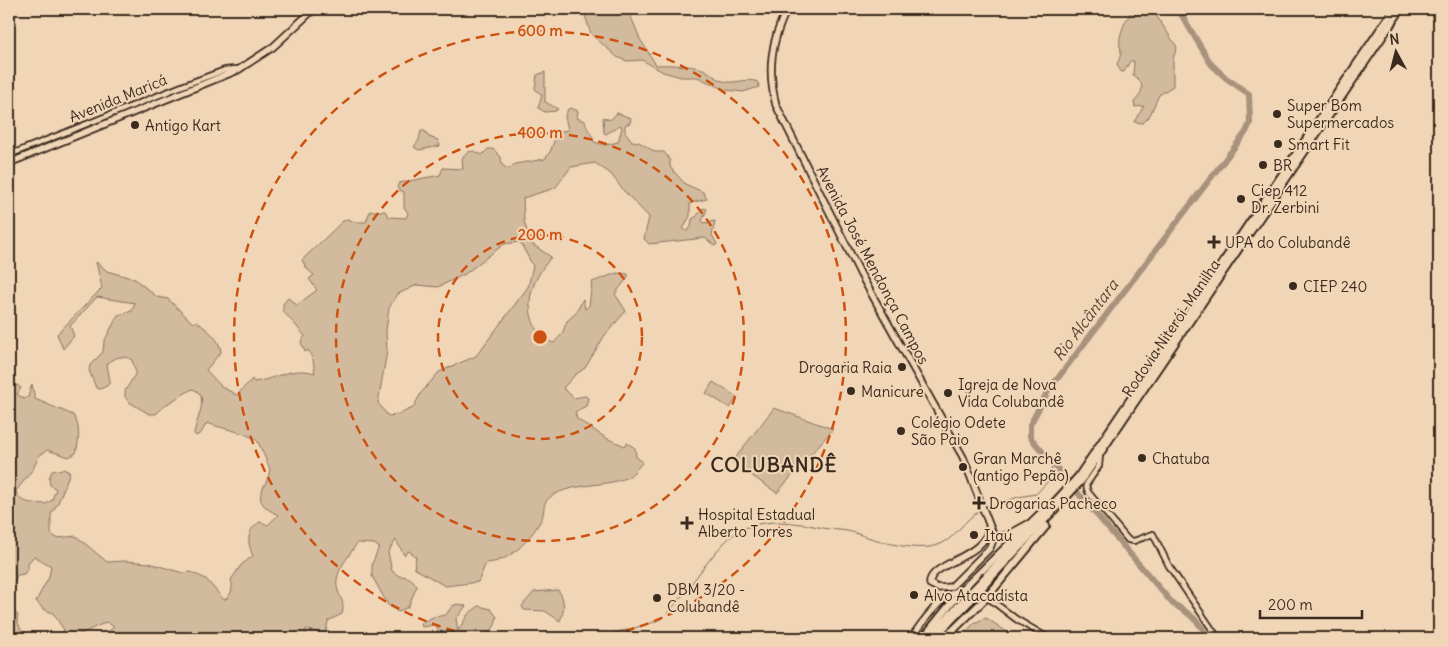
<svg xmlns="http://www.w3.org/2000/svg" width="1448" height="647" viewBox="0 0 1448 647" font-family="Delius,sans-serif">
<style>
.green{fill:#d2ba9e;stroke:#86725e;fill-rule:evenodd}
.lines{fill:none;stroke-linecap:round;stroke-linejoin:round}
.stream{stroke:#7c6856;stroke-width:1}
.river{stroke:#a8927b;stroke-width:6}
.minor-casing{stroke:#3b2a1e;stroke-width:8}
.major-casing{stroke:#3b2a1e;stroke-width:9}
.highway-casing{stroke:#3b2a1e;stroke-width:10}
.minor{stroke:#f0d6b7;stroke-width:4.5}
.major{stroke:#f0d6b7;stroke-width:5.5}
.highway{stroke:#f0d6b7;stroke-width:6}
.highway-bridge-casing{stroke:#3b2a1e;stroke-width:10;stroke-linecap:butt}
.highway-bridge{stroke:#f0d6b7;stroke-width:6}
.ring{fill:none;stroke:#ce520f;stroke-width:2.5;stroke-dasharray:9 6}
.poi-dot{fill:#3b2a1e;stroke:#f0d6b7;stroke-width:2}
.labels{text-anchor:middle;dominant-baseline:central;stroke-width:4;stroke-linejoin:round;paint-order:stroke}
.street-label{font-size:15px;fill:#3b2a1e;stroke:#f0d6b7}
.poi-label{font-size:15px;fill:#3b2a1e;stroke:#f0d6b7;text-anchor:start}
.water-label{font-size:16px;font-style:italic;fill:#564435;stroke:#f0d6b7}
.district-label{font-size:20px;font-weight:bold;letter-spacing:1px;fill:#3b2a1e;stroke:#f0d6b7}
.centre{fill:#ce520f;stroke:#f0d6b7;stroke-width:2.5}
.ring-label{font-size:15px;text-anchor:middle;font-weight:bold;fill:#ce520f;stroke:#f0d6b7;stroke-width:4;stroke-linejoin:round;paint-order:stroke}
</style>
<rect width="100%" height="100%" fill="#f0d6b7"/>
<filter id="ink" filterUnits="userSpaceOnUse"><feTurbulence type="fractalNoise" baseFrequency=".02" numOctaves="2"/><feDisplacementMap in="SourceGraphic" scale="10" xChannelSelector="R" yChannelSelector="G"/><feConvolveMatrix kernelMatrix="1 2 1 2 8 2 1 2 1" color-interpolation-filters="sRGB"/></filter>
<g filter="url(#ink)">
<g class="green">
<path d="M628,9L640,39L656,65C665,64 696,66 703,69C710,72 716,79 723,81C734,85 746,77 758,82L759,87L743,92L726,90L697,77H681L663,72L642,60L627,61L617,57L591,34L583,9Z"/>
<path d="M1133,9H1152L1177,47L1173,59V86L1159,95L1149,117L1143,123L1134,122L1144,106L1135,107L1134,102C1143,93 1146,83 1133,75L1134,61H1130L1124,72H1121L1117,64C1125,49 1118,49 1120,38C1122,27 1127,18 1133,9Z"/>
<polygon points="545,72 545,102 558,109 556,111 545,112 538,108 542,95 535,89 537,75"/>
<path d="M571,108L578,111L577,118L585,121C586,129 592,133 594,142L605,145L618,142L622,128L620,125L606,134L604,133L603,117L610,120L617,113L631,118L630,123L625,125V132L632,141L639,142L655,152H664L670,160V167L685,184L703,192L707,199L690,203V216L683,229L687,231L691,227L692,219L697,216L703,208L707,209L702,221L704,223L715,221L712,235L717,244L715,246L705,238L649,244L644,239L649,217L623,190L611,174L595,163L571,167L555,188L523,198L524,222L532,244L551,257C529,285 522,306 541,339L554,343L562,334L567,321L576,313L583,299L585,309L589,306L592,282L617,273L628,274V277L615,294L626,311L605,335L585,368L575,375L563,388L574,398L585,396L588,398L586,406L575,412L577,419L606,438L625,446L627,443L635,448L636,457L643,462C638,467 632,476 626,478C605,487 565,483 548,499C542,504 545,514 541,520C529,541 510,562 486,563L478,582L445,586L414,568L416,557L409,551L404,555L396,540L388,552L392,571L399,576C408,576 413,579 417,586L408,607L398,612L388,605L372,576V564L379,547L374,544L357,543C349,557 332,573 338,591C341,600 345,602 342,614L328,621L326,632L320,633L306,629V638H100L114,627L107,622L71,638H59L64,630L53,613L43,609L36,601L49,577L51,566L34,556L28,563V569L24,574L17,575L9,596V387L17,385L21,388L17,394L24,399L28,397L32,384L35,399L73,415C81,426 79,441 76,453L69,457L47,450L39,456L33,469L16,491C19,504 33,503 46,504L52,500L56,489L50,485L49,478L52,471L63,469L70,472L58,503L51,514V534L57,538L76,536L107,562L125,561L149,563L183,573L191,572L206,579L224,600C231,597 234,587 231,580L241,565L253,556C247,542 246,530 260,522L268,525L278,515C246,499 267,490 270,470C270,468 259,444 258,442C251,433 219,428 207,423L201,433L196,436L194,434C195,421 212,394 192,389L167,404L156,414H149L129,402L125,397V391L136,373L132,360C122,354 116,357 107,364L110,382L107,386L100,389L96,388L89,370L90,365L103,352L104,342L118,315L132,311L135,303L97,297L70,326L74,336L63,349L57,334L102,288L96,262L107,271L135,279L157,297L168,299L193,323L196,321C206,329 220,338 221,352L206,370L222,387L237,395L252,379L254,382C276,379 292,366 315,373L313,360L308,350L305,352L301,342L305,336L283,311V304L288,298L297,305L317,290L309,279L314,275L307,269L302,260L344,220L348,219L355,222H366L370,211H385L389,217L406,218L408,213L404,207V192L399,190L397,187L399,183L440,175L443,168L463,169L462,158L468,152L474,151L482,155L488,149H493L501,157L502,165L508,169L515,164L545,159L551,150L557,132L568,130L565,116L568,109ZM520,242L533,266L528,287L476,356L439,372L421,393L413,408L397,415L388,416L378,403L387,351L386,331L389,308L398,294L417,285L438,287L465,274L504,244Z"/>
<polygon points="421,131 425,131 429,137 438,140 440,146 419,150 414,147 419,140"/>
<polygon points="713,382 737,397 730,408 706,393"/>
<polygon points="774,408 833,429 777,493 732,462"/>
<path d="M558,590C565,599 565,610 560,621L545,611L524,610L522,606L534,592Z"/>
<polygon points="458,604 466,606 456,619 458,631 468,614 479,606 491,609 497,617 495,625 488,635 479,635 477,638 455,636 427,638 435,637 439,632 435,625 422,627 421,623 433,617 446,615 452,606"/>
<polygon points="12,611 18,615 17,620 24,638 9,638 9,614"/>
<polygon points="986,618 988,619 1016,638 961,638 974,623"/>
</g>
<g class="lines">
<g class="stream">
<polyline points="986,508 1018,497 1036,494 1052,477 1051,463"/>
<path d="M667,614C688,591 704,564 724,543C752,513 794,522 828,529C838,530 848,530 858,534C882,542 911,551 935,546C956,541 963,518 982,510"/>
<path d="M604,635C616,633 658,623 664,617"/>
<polyline points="591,638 599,636"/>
</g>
<path class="river" d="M1178,9L1211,64L1226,78L1249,94L1250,123L1246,132L1048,391L1030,425V437L1173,604C1190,613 1199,621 1208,638"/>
<g class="minor-casing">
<g id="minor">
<polyline points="9,155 187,84 225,70 236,69"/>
<polyline points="1100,455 1099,466 1086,485 1088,492 1128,540 1134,541 1153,534 1169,566 1218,638"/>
<polyline points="987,597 1016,619 1048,638"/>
</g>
</g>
<g class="major-casing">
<g id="major">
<path d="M787,9C771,41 767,71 776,105L861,275L963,457L994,537L990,548L951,587L938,588L930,584C927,563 986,558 989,527"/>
<polyline points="9,163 238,70 273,47 314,9"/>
<polyline points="991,538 1008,535 1028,524"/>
<path d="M911,638C927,617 954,571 987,597"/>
</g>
</g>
<g class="highway-casing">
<g id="highway">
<polyline points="986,576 1078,477 1394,9"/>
<polyline points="989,580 1082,480 1401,9"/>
<polyline points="940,632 971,600"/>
<polyline points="923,638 962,590 1043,511"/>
<polyline points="929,638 966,597"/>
<polyline points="945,638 987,597 1046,526"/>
</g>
</g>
<use href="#minor" class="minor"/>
<use href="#major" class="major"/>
<use href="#highway" class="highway"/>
<g class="highway-bridge-casing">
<g id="highway-bridge">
<polyline points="966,597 986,576"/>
<polyline points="971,600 989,580"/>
</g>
</g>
<use href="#highway-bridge" class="highway-bridge"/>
</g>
</g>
<g class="ring">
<circle cx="540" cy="337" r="102"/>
<circle cx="540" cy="337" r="204"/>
<path d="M484 638A306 306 0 1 1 596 638"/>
</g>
<g class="poi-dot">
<circle cx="1277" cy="114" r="5"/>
<circle cx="135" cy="125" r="5"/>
<circle cx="1278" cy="144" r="5"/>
<circle cx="1263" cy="165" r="5"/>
<circle cx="1241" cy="199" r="5"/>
<path d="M1211.5 234.5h5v5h5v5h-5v5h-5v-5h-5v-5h5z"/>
<circle cx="1293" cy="286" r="5"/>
<circle cx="902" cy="367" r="5"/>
<circle cx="851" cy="391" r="5"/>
<circle cx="948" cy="393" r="5"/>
<circle cx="901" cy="431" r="5"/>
<circle cx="1142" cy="458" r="5"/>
<circle cx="963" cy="467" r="5"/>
<path d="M976.5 495.5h5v5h5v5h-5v5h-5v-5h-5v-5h5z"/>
<path d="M684.5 515.5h5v5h5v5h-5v5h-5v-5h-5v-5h5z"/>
<circle cx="974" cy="535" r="5"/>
<circle cx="914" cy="595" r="5"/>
<circle cx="657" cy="598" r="5"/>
</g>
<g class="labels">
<g class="street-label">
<text transform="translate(118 98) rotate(-22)">Avenida Maricá</text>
<text transform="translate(873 265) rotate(62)">Avenida José Mendonça Campos</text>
<text transform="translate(1171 328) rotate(-56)">Rodovia Niterói-Manilha</text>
</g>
<g class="poi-label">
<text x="1287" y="105">Super Bom<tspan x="1287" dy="17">Supermercados</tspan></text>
<text x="145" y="125">Antigo Kart</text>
<text x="1288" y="144">Smart Fit</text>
<text x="1273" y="165">BR</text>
<text x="1251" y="190">Ciep 412<tspan x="1251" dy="17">Dr. Zerbini</tspan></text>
<text x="1225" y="242">UPA do Colubandê</text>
<text x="1303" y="286">CIEP 240</text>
<text x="892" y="367" text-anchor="end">Drogaria Raia</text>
<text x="958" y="384">Igreja de Nova<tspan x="958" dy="17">Vida Colubandê</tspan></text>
<text x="861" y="391">Manicure</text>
<text x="911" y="422">Colégio Odete<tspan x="911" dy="17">São Paio</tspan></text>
<text x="973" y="458">Gran Marchê<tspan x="973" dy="17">(antigo Pepão)</tspan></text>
<text x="1152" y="458">Chatuba</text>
<text x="989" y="503">Drogarias Pacheco</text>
<text x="698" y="514">Hospital Estadual<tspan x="698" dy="17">Alberto Torres</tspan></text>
<text x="984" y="535">Itaú</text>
<text x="667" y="589">DBM 3/20 -<tspan x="667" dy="17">Colubandê</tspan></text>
<text x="924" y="595">Alvo Atacadista</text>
</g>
<g class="water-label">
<text transform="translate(1085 320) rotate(-53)">Rio Alcântara</text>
</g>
<g class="district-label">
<text x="774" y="464">COLUBANDÊ</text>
</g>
</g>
<circle cx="540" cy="337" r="8" class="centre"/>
<g class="ring-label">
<text x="540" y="36">600 m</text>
<text x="540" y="138">400 m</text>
<text x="540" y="240">200 m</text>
</g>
<rect width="1448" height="647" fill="none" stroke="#f0d6b7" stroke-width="30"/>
<rect x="15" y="15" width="1418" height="617" fill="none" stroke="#3b2a1e" stroke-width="2" filter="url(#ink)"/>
<g transform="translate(1396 52) rotate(353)" stroke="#f0d6b7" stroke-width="4" paint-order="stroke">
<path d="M0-4L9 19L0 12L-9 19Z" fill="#3b2a1e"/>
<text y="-8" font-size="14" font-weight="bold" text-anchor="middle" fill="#3b2a1e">N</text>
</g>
<path d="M1260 610v8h102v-8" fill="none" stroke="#3b2a1e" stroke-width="2.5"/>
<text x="1268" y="610" font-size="15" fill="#3b2a1e" stroke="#f0d6b7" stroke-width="4" paint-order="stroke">200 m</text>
</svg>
